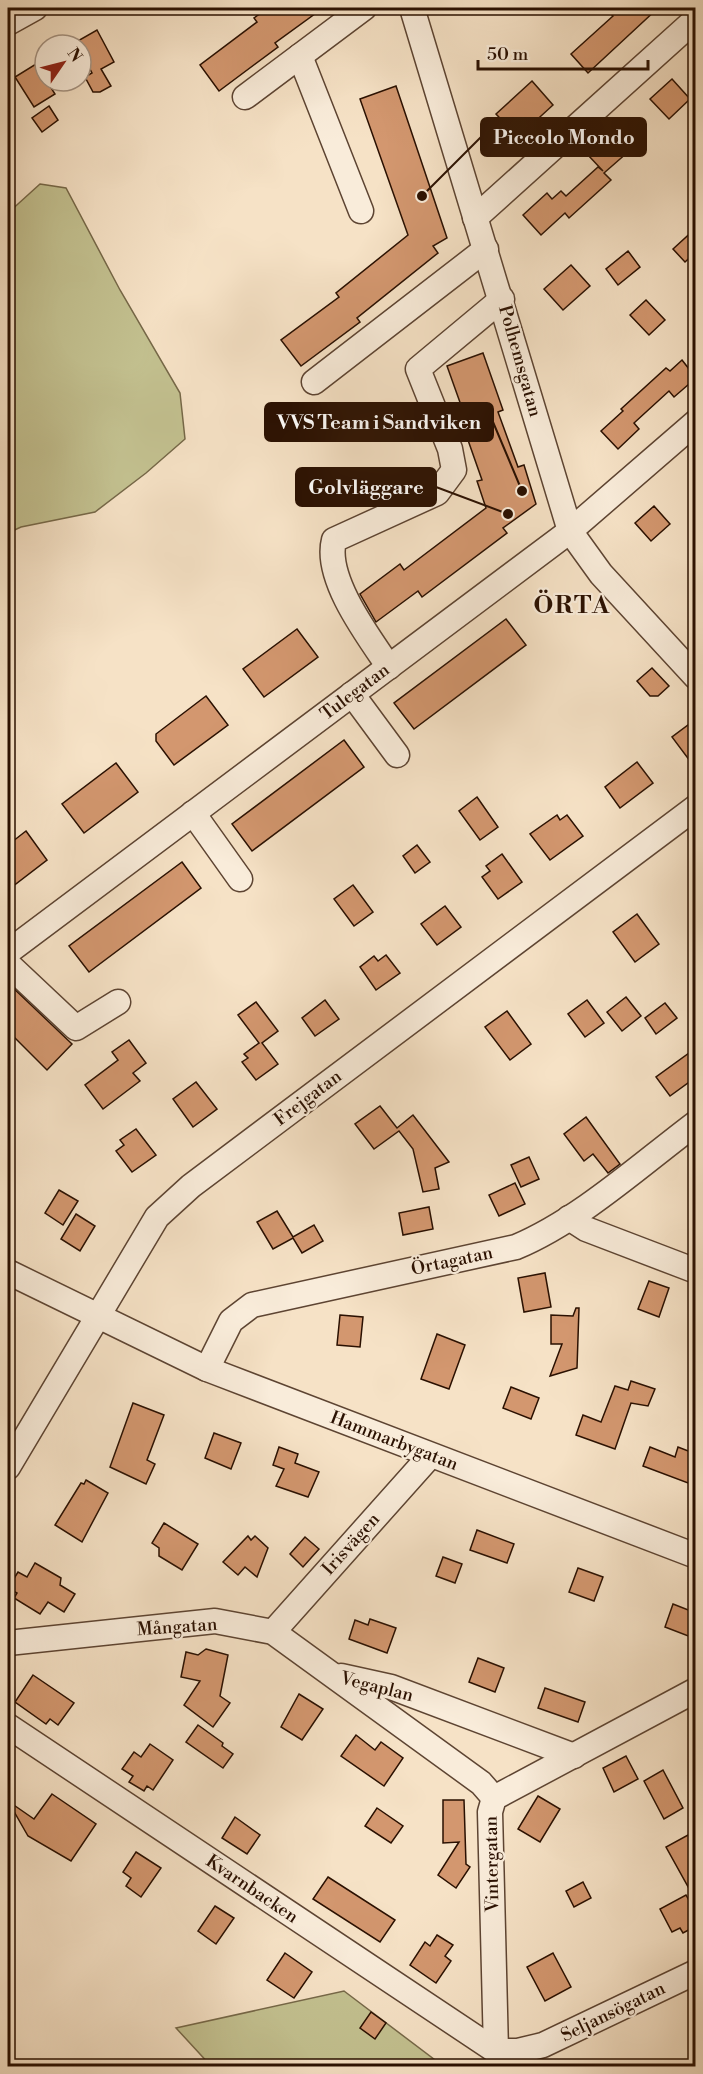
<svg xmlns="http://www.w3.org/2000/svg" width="703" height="2074" viewBox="0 0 703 2074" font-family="'Libre Bodoni',serif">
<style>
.green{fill:#c3c190;stroke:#766848;stroke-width:1.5}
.building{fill:#d3976f;stroke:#2a1001;stroke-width:1.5}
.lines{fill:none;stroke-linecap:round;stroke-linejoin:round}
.minor-casing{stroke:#5d4432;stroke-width:27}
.minor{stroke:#f9ecda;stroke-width:24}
.labels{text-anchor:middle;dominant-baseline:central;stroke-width:4.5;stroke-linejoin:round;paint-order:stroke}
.street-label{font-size:18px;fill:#2a1001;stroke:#f9ecda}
.district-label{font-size:24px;font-weight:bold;letter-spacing:1.5px;fill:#2a1001;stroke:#f9ecda}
.leader{fill:none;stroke:#2a1001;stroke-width:2}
.callout-dot{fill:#2a1001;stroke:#f9ecda;stroke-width:2}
.callout{fill:#2a1001;stroke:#2a1001;stroke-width:2}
.callout-label{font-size:20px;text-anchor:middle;font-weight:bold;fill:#fff}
</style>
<rect width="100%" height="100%" fill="#f6e2c6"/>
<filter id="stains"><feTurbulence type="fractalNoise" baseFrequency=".00333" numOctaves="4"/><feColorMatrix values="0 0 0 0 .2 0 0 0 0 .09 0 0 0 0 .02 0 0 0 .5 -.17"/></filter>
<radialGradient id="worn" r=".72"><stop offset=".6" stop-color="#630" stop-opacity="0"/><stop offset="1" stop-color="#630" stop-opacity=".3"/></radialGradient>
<g class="green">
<polygon points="40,184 66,188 120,290 180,393 185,439 146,473 95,512 21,527 8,533 8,213"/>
<polygon points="344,1991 443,2066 211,2066 176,2028"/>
</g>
<g class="building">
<polygon points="268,8 323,8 275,43 278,47 219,91 200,65 257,22 254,18"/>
<polygon points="605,8 658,8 588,73 571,54 613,16"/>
<polygon points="97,30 114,62 101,69 111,86 100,92 93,92 85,77 92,73 81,52 81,45 76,42"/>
<polygon points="36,64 55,94 34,107 15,77"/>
<polygon points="672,79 690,99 669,119 650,99"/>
<polygon points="532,81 553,105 518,137 496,114"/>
<polygon points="396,86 447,238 433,246 438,253 357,318 360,322 301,366 281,340 339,297 336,293 408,235 360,99"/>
<polygon points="49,106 58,120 42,132 32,118"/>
<polygon points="612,134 628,152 604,173 611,180 569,218 565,213 541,235 523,215 547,193 552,199 561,191 566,196 598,167 603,171 588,155"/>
<polygon points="696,228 696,252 685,262 673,249"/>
<polygon points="628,251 640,267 618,285 606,269"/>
<polygon points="571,265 590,286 563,310 544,289"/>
<polygon points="646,300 665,320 649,335 630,315"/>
<polygon points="483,353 503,410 498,412 518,467 524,465 536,504 503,528 507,533 422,597 418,591 376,622 360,594 400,564 404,570 486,508 477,481 482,480 462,423 467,422 447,366"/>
<polygon points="682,360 696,378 674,397 669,391 634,423 639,429 618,449 601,431 623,411 621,409 666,368 670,371"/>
<polygon points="654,506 670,524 651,541 635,523"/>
<polygon points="506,619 526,645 414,729 394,703"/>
<polygon points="297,629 318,657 264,697 243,669"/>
<polygon points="652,668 669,686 658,696 650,696 637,681"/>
<polygon points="206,696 228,725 174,765 156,741 156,734"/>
<polygon points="696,719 696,769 672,737"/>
<polygon points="344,740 364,767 252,851 232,824"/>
<polygon points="637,762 653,783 620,808 605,787"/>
<polygon points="116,763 138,792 84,833 62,804"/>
<polygon points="477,797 498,827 480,840 459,811"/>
<polygon points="557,815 560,820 567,815 583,836 550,860 530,834"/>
<polygon points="26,831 47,860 8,890 8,845"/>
<polygon points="417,845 430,862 415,873 403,856"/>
<polygon points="502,854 522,882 498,899 482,877 490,871 486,866"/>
<polygon points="182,862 201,888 89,972 69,946"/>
<polygon points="353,885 373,912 354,926 334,899"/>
<polygon points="445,906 461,927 437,945 421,924"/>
<polygon points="637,914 659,944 635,962 613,932"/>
<polygon points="386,955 400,973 376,990 360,967 374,956 378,961"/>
<polygon points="8,983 72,1044 47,1070 8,1031"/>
<polygon points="626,997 641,1016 622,1031 607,1012"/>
<polygon points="325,1000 339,1019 315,1036 302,1018"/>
<polygon points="587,1000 604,1023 585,1037 568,1014"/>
<polygon points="256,1002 278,1031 262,1043 278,1064 256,1080 242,1062 248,1058 244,1054 259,1043 238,1015"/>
<polygon points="665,1003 677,1018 656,1034 645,1018"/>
<polygon points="507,1011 531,1044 510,1060 485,1027"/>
<polygon points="129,1040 146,1063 133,1073 140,1081 103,1109 85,1085 118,1060 112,1052"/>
<polygon points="696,1048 696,1077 670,1096 656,1077"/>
<polygon points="196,1082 217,1109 193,1127 173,1099"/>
<polygon points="380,1106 397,1128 413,1115 449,1162 435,1168 439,1189 423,1192 413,1149 399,1131 374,1149 355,1124"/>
<polygon points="586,1117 620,1164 608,1173 593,1154 584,1161 564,1134"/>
<polygon points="136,1129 156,1155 132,1172 116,1151 124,1145 120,1140"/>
<polygon points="529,1157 539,1179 521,1187 511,1165"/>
<polygon points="515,1183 525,1204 499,1216 489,1195"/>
<polygon points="59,1190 78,1201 63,1225 45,1213"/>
<polygon points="429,1207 433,1229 403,1235 399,1213"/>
<polygon points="277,1211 293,1237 314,1225 323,1241 302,1253 293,1238 273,1249 257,1222"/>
<polygon points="76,1214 95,1226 80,1251 61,1239"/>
<polygon points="545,1273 551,1307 524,1312 518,1278"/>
<polygon points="649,1281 669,1288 659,1317 638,1309"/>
<polygon points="576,1308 579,1308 577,1368 550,1376 562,1344 551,1344 551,1315 573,1316"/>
<polygon points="340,1315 363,1317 360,1347 337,1345"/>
<polygon points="437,1334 465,1345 449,1389 421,1379"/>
<polygon points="631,1381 655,1389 648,1406 631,1403 615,1449 576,1435 583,1415 601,1422 615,1386 628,1390"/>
<polygon points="511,1387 539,1398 531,1419 503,1408"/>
<polygon points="133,1403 164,1415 147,1460 155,1464 146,1484 110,1467"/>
<polygon points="214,1433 241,1443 231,1469 205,1458"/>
<polygon points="279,1447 298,1454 295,1463 319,1472 308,1497 276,1486 284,1469 273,1465"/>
<polygon points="650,1447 675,1457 678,1447 696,1454 696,1486 643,1466"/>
<polygon points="86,1480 108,1493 82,1542 55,1525 81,1483 84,1484"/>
<polygon points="164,1523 198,1544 182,1570 159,1556 159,1548 152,1543"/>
<polygon points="477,1530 514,1544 507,1563 470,1550"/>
<polygon points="248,1536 251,1540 255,1536 268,1548 257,1577 245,1567 238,1575 223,1562"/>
<polygon points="305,1537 319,1549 303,1567 290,1554"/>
<polygon points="443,1557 462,1564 455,1583 436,1576"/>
<polygon points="35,1563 61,1578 60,1585 75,1594 64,1612 48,1602 40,1614 14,1598 17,1593 8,1588 18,1572 27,1577"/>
<polygon points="578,1568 603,1577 594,1601 569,1592"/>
<polygon points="673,1604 696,1613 696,1639 665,1627"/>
<polygon points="370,1619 396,1628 387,1653 349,1639 355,1620 368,1625"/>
<polygon points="206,1649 228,1655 220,1696 230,1703 213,1727 184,1705 200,1681 181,1677 186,1652 198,1655"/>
<polygon points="478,1658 504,1668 495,1692 469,1682"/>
<polygon points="33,1675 74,1703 58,1725 50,1719 46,1724 15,1702"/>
<polygon points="545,1688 585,1702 578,1722 538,1708"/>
<polygon points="299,1694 323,1709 302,1740 281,1727"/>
<polygon points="198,1725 223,1743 222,1746 233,1754 223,1768 186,1742"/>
<polygon points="356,1735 375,1750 381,1742 403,1758 384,1786 341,1756"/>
<polygon points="150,1744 173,1760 153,1790 147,1786 144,1791 129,1782 133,1776 122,1769 134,1752 141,1757"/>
<polygon points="626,1756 638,1779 614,1792 603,1768"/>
<polygon points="663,1770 683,1808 664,1819 644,1781"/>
<polygon points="52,1794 96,1824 71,1861 28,1836 8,1801 34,1819"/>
<polygon points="538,1796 560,1809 540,1842 518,1829"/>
<polygon points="443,1800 464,1800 466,1864 470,1867 456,1888 438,1875 459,1842 443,1843"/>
<polygon points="377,1808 403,1826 391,1843 365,1826"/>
<polygon points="235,1817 260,1835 247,1854 222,1838"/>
<polygon points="688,1835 696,1849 696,1901 666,1847"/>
<polygon points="136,1852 161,1868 141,1897 126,1886 131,1878 123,1872"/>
<polygon points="328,1877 395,1920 380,1942 313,1899"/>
<polygon points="583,1882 591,1898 574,1907 566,1891"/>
<polygon points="686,1895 696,1913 696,1926 683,1933 680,1928 672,1932 660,1909"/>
<polygon points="215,1906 234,1918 216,1944 198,1931"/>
<polygon points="437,1935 453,1945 445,1956 451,1961 436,1983 410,1965 425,1942 430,1946"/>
<polygon points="285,1953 312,1972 294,1998 267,1980"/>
<polygon points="553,1953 571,1987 545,2001 527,1967"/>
<polygon points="371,2012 386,2023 375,2039 360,2028"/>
</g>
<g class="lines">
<g class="minor-casing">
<g id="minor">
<polyline points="412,8 570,531 601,574 696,677"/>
<polyline points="8,23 35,8"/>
<polyline points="300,56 361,211"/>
<polyline points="245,97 364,8"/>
<polyline points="475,218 696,19"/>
<polyline points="314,382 486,249"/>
<path d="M389,667C368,636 324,578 334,540L437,493L454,470L450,449L418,369L502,299"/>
<polyline points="352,694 397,755"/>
<polyline points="193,813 240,879"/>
<polyline points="8,952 570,531 696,422"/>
<polyline points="8,964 76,1028 118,1002"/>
<polyline points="569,1218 586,1229 696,1271"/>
<polyline points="8,1272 207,1369 696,1556"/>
<path d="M207,1369L231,1321L252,1305L516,1247C580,1220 640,1165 696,1123"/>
<polyline points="8,1467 157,1217 191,1186 696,807"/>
<polyline points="273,1632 430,1456"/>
<polyline points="8,1643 215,1621 273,1632 481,1783 494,1798"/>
<polyline points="341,1676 391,1687 574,1756"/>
<polyline points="8,1726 496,2051"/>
<polyline points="496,2051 490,1812 494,1798 696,1690"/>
<polyline points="496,2051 518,2051 543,2045 696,1972"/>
</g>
</g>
<use href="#minor" class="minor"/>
</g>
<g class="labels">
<g class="street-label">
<text transform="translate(520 361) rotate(74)">Polhemsgatan</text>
<text transform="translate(355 692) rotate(-37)">Tulegatan</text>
<text transform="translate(308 1098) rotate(-37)">Frejgatan</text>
<text transform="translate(452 1261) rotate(-12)">Örtagatan</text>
<text transform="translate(394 1441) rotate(21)">Hammarbygatan</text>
<text transform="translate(351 1544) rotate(-48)">Irisvägen</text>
<text transform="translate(177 1627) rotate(-4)">Mångatan</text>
<text transform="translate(377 1687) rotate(14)">Vegaplan</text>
<text transform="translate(492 1864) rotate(-91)">Vintergatan</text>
<text transform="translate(252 1889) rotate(34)">Kvarnbacken</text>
<text transform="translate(613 2012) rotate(-26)">Seljansögatan</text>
</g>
<g class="district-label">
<text x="572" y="606">ÖRTA</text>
</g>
</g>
<path class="leader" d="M422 196L481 137M522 491L493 422M508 514L436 487"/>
<g class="callout-dot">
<circle cx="422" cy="196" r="6"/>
<circle cx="522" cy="491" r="6"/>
<circle cx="508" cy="514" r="6"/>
</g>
<g class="callout">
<rect x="481" y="118" width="165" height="38" rx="6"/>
<rect x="265" y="403" width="228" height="38" rx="6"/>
<rect x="296" y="468" width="140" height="38" rx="6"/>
</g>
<g class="callout-label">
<text x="564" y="144">Piccolo Mondo</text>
<text x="379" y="429">VVS Team i Sandviken</text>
<text x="366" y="494">Golvläggare</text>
</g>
<rect width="703" height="2074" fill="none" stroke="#f6e2c6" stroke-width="30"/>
<rect x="9" y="9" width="685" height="2056" fill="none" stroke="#2a1001" stroke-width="3"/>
<rect x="15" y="15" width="673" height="2044" fill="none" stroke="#2a1001" stroke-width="1.5"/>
<g transform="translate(63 63) rotate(55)"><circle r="28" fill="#f9ecda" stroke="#a69483" stroke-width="1.5"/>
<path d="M0-4.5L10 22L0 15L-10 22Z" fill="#8f2418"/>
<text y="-9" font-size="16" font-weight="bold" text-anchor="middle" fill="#2a1001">N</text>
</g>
<path d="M478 60v9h170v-9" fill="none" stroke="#2a1001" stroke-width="3"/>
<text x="487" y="60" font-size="18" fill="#2a1001" stroke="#f9ecda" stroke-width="4.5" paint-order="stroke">50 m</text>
<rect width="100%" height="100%" filter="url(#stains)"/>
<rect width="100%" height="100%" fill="url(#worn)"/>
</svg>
